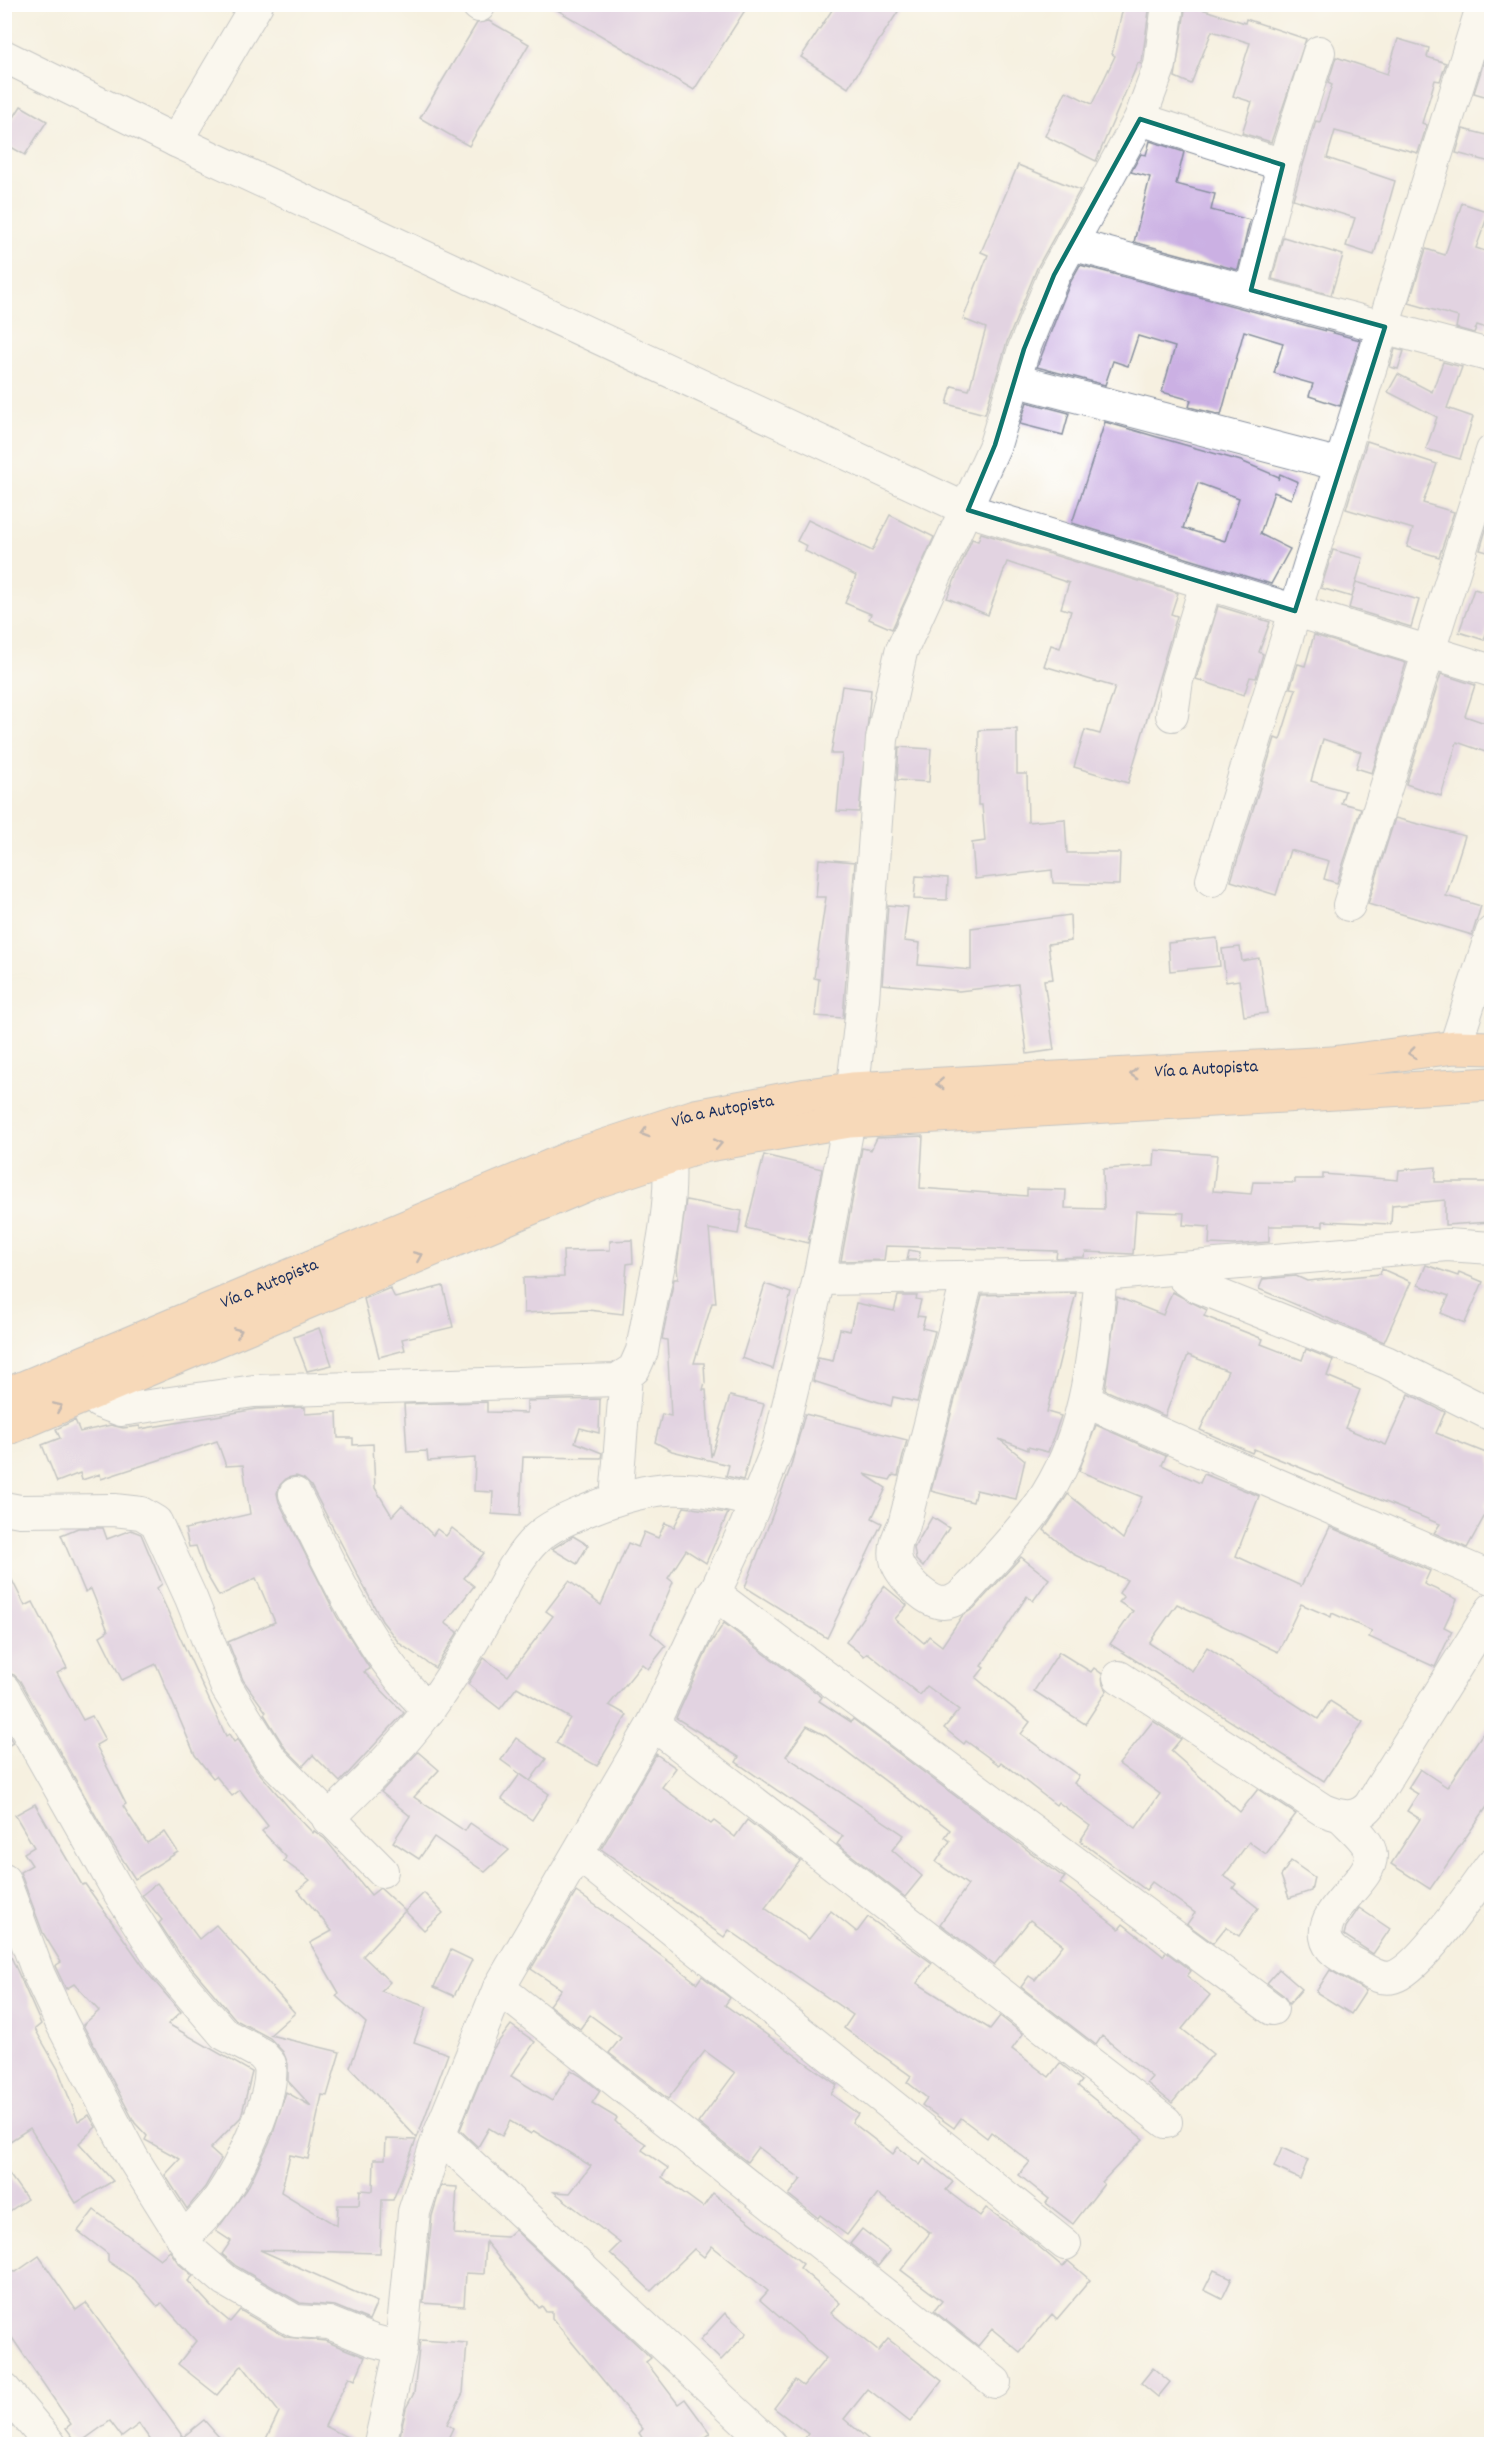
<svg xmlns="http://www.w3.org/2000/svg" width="1496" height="2449" viewBox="0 0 1496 2449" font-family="Dekko,sans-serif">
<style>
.building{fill:#cbb0e3;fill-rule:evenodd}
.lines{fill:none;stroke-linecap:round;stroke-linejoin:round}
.minor-casing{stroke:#88909f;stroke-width:34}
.highway-casing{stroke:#88909f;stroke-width:35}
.minor{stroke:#fff;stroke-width:32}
.highway{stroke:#f9bc8a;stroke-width:33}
.oneway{stroke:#7f6e72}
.marked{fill:none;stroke:#0f766e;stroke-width:4.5;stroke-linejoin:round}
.labels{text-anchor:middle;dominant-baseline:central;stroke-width:4.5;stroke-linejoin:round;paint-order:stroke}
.street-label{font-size:18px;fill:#1b2f5e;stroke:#fff}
</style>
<rect width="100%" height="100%" fill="#fff"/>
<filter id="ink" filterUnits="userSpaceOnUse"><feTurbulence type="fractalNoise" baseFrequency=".0167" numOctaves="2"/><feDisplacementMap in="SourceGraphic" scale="12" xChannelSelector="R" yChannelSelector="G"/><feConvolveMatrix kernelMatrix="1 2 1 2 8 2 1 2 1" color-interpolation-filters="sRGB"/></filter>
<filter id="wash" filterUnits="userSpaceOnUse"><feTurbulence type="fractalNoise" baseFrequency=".008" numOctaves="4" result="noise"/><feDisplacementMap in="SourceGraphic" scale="24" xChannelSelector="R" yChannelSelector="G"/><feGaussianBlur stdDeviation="1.35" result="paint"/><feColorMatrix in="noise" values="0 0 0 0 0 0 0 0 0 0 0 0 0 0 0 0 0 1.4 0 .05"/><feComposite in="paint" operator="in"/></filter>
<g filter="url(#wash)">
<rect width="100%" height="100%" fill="#f6f0e0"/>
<g id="blocks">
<g class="building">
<polygon points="547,4 749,4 694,90"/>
<polygon points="836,4 903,4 848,88 801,57"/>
<polygon points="1124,4 1150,4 1142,61 1141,64 1138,63 1096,161 1045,136 1066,91 1092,104 1115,56 1112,54"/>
<polygon points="1186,4 1245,23 1246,19 1306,39 1271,142 1242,133 1252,102 1233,96 1250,43 1212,31 1191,84 1175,77"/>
<polygon points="489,21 529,44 469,146 420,118 477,23"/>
<polygon points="1398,39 1429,48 1427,57 1446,63 1440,81 1435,80 1422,123 1427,125 1418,153 1335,131 1327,158 1395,181 1374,255 1346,246 1355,218 1293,199 1316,121 1320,122 1332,85 1328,83 1336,57 1387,74"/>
<polygon points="1491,39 1491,98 1474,93"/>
<polygon points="21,106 47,121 25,155 4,143 4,133"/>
<polygon points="1463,129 1491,136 1491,162 1456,153"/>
<polygon points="1150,141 1184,152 1176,184 1215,194 1211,210 1250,220 1238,270 1134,242 1150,177 1131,172 1141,154 1146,155"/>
<polygon points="1018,165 1080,190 1037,268 1007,342 985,414 947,404 952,386 969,390 986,328 963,319 988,255 981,252"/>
<polygon points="1462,203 1489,212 1476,248 1491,253 1491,307 1486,328 1477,325 1474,333 1456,328 1458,317 1409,303 1426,249 1445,255"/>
<polygon points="1283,237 1343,255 1331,295 1272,279"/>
<polygon points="1080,265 1360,340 1340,406 1309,396 1313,384 1274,373 1283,343 1244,331 1221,415 1189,407 1191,400 1162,392 1175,347 1138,336 1128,366 1113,361 1105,385 1037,367 1070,283"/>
<polygon points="1395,349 1404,351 1398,369 1390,367"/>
<polygon points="1443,362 1462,367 1447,408 1473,417 1460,459 1426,449 1437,417 1388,392 1398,374 1432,392"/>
<polygon points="1027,402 1069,413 1063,435 1020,424"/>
<path d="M1105,422L1241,461L1279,477L1278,480L1280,474L1298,482L1291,499L1274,492L1260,534L1290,549L1271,584L1072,523ZM1198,483L1239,498L1225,541L1183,528Z"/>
<polygon points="1367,441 1437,464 1423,503 1454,512 1439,557 1407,547 1413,529 1346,509"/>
<polygon points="890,515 934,537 892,629 869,619 871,614 845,603 856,576 805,551 807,546 797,541 808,520 872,551"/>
<polygon points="1488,523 1491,524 1491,553 1480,550"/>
<polygon points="981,533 1178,593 1171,614 1177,616 1128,783 1074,767 1085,730 1100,734 1115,687 1044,666 1051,645 1060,648 1071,611 1061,608 1069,583 1007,562 988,615 947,598 972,539 978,541"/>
<polygon points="1333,550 1363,558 1356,582 1419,600 1411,627 1349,608 1356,582 1352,597 1321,588"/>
<polygon points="1474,589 1491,594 1491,619 1484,640 1459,632"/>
<polygon points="1218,606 1270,622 1259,652 1263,654 1256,678 1250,677 1244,695 1196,679"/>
<polygon points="1314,635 1406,663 1372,773 1356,768 1361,752 1323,739 1311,781 1345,791 1341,803 1361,808 1337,883 1324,879 1329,861 1290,850 1276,895 1231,881 1275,738 1280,740 1296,689 1290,688 1298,664 1305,666"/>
<polygon points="1441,674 1475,685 1465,716 1491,725 1491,754 1457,742 1441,796 1406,784"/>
<polygon points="842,686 871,690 859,812 837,811 842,754 831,754"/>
<polygon points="1017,729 1017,774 1027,774 1028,822 1065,819 1067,853 1120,853 1119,885 1053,883 1052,870 975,879 972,843 985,841 982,805 978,805 979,730"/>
<polygon points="899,747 931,749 929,782 897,780"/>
<polygon points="1395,818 1465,836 1446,896 1481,906 1472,935 1368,904"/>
<polygon points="819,859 855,862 843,1018 815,1016 819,979 814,978 826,897 816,897"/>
<polygon points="916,876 948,878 947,900 914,899"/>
<polygon points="888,905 908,907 904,941 920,943 918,965 971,970 971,928 1070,915 1071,941 1048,944 1053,979 1044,980 1054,1050 1027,1054 1018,984 959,991 882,984"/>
<polygon points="1217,938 1220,966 1170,971 1168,943"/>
<polygon points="1240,947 1242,961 1259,958 1267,1013 1244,1016 1239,980 1226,982 1222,949"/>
<polygon points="923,1136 920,1188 1027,1196 1027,1189 1066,1190 1065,1208 1104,1209 1103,1169 1154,1166 1155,1150 1217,1155 1213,1191 1251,1194 1253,1182 1295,1183 1295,1179 1323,1179 1323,1174 1398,1180 1399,1170 1436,1167 1435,1182 1491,1182 1491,1222 1445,1225 1445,1200 1392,1205 1391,1224 1323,1221 1323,1226 1269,1226 1269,1242 1233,1245 1209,1244 1210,1227 1183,1225 1184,1213 1136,1211 1133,1254 1086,1252 1084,1257 1056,1258 1057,1251 886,1246 884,1260 841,1261 862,1148 871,1150 877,1138"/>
<polygon points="764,1155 822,1169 808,1243 746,1228"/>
<polygon points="686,1200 742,1211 738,1234 709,1229 716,1303 712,1303 694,1363 704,1363 705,1382 703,1390 706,1390 711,1457 730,1396 764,1404 743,1480 726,1476 729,1465 672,1451 655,1442 662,1414 671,1416 667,1340 662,1339 674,1279 678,1279 677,1266"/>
<polygon points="632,1240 633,1263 627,1264 623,1314 588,1310 524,1313 523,1278 564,1277 563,1251 610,1250 610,1241"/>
<polygon points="909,1250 920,1252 919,1260 907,1260"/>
<polygon points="1426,1265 1458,1276 1459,1272 1483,1282 1465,1323 1441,1313 1449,1296 1418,1285"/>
<polygon points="1382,1269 1411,1282 1384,1342 1259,1289 1263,1279 1296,1276 1307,1281 1380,1274"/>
<polygon points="765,1284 791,1293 773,1369 742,1358"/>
<polygon points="443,1286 453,1327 402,1339 405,1350 379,1357 364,1299 390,1288 395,1298"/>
<polygon points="1172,1292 1207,1310 1204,1316 1263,1339 1261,1344 1302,1360 1306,1349 1333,1360 1327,1376 1360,1390 1345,1428 1386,1445 1409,1394 1445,1412 1436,1433 1491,1455 1491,1490 1485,1506 1489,1508 1467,1548 1434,1533 1440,1524 1254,1449 1252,1453 1200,1430 1228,1371 1188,1355 1165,1416 1105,1390 1117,1297 1163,1315"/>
<polygon points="1076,1293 1047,1412 1061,1416 1048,1452 1028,1447 1028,1450 999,1439 1025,1460 1016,1499 976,1490 973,1502 931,1491 982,1295"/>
<polygon points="898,1296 917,1296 916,1299 921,1300 917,1316 925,1317 922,1328 935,1331 917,1402 893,1397 891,1406 813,1381 818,1358 833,1361 840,1329 850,1331 856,1303 894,1311"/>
<polygon points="319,1328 332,1365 307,1371 294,1337"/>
<polygon points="600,1399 599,1433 580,1428 575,1442 602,1453 601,1458 523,1457 520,1516 492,1514 493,1492 474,1491 475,1458 428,1461 427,1451 407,1452 404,1404 487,1402 487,1412 527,1413 527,1401"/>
<polygon points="305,1407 305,1414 337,1412 338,1438 353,1438 353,1445 373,1444 375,1488 392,1516 402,1505 433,1535 437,1529 446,1536 452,1528 484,1553 464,1578 474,1586 445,1623 458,1632 435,1668 399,1643 382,1621 311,1486 304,1479 296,1476 287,1478 280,1485 277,1493 279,1502 337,1617 370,1669 364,1672 404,1713 340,1782 313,1755 303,1766 285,1748 264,1714 266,1712 243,1680 228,1642 275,1622 256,1578 219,1596 205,1572 196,1546 189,1547 185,1529 250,1514 243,1465 226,1466 217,1441 101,1479 100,1474 82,1480 80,1473 57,1482 42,1445 60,1438 56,1429 75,1420 80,1432 111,1425 123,1428 140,1426 140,1429 256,1409"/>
<polygon points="805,1414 907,1440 898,1476 893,1475 890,1480 864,1474 886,1488 872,1518 882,1523 827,1638 745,1587 790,1469"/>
<polygon points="1096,1425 1166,1456 1162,1465 1200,1483 1204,1474 1259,1496 1236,1556 1301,1586 1330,1527 1430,1571 1424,1584 1457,1599 1444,1627 1452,1631 1435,1667 1369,1637 1372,1631 1332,1613 1331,1617 1301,1604 1278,1652 1177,1604 1149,1643 1192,1671 1207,1647 1318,1719 1330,1701 1363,1722 1324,1781 1110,1644 1133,1611 1119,1602 1124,1597 1119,1593 1127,1580 1073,1554 1044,1530 1068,1494 1123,1539 1142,1497 1079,1471"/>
<polygon points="684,1507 728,1513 706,1563 686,1550 668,1578 673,1582 651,1633 666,1646 648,1669 642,1664 609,1705 627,1715 597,1766 556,1743 570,1718 517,1687 500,1709 468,1684 484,1658 508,1676 553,1616 546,1611 569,1581 601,1605 628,1543 638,1547 644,1532 658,1538 665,1523 674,1527"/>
<polygon points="932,1517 949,1528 923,1567 916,1560 914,1548"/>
<polygon points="78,1528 103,1528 107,1539 131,1530 141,1534 162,1584 157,1588 226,1736 229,1734 234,1742 238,1739 256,1769 290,1809 313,1833 314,1831 325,1839 371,1895 380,1888 405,1911 363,1956 390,1982 381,1991 427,2007 414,2042 448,2054 417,2138 350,2067 366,2023 336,1996 339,1993 310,1943 332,1931 298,1890 310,1880 284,1861 286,1857 262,1831 268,1826 240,1790 232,1796 216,1776 213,1778 195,1755 156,1664 122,1680 100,1636 108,1631 91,1589 85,1592 61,1535"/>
<polygon points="573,1536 588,1545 577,1564 552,1549"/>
<polygon points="1021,1557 1049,1579 1033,1601 1027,1596 981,1666 984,1668 976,1678 1030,1722 1021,1734 1079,1776 1074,1783 1136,1828 1160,1794 1119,1764 1153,1721 1181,1739 1171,1751 1240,1812 1258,1789 1296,1814 1266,1854 1249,1842 1224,1876 1236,1884 1233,1888 1258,1908 1239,1936 1226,1927 1213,1943 1187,1924 1195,1913 1152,1882 1146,1890 1080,1841 1090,1826 1058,1802 1056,1805 1001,1762 999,1765 966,1741 964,1744 944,1728 959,1710 927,1686 920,1695 868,1653 864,1656 846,1642 884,1586 907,1605 895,1619 924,1643 929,1636 942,1646 962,1616 974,1608"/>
<polygon points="4,1564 25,1606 33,1602 67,1668 57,1673 83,1720 92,1716 105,1740 96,1745 126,1804 123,1806 147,1843 165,1832 178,1852 135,1879 105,1832 20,1681 14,1675 4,1672"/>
<polygon points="724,1623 822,1697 819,1701 851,1722 853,1719 1062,1876 1065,1877 1060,1883 1119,1929 1123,1924 1163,1956 1166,1952 1191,1971 1187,1976 1210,1995 1182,2029 1213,2054 1172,2103 1147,2083 1152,2077 1102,2036 1096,2045 1021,1987 1029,1976 1035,1980 1063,1945 1030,1920 994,1965 940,1924 968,1885 936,1862 950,1841 945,1837 950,1830 826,1736 807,1726 786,1756 904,1835 892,1850 922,1876 905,1897 837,1844 843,1836 736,1762 739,1757 676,1718 710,1644"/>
<polygon points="1059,1652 1091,1672 1094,1668 1102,1674 1103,1685 1107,1690 1085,1724 1034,1691"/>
<polygon points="1491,1721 1491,1801 1430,1889 1391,1864 1420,1819 1407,1811 1418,1794 1408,1788 1420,1769 1447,1787"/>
<polygon points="4,1727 13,1743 4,1748"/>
<polygon points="516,1738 546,1759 530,1781 501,1760"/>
<polygon points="418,1752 439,1770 414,1797 465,1831 470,1823 509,1850 485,1872 434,1837 419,1859 393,1842 410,1816 381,1792"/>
<polygon points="656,1754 676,1768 662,1787 711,1824 714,1821 735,1837 747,1820 800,1861 765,1908 809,1939 831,1911 857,1932 868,1917 932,1963 917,1983 990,2029 1000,2016 1023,2034 1012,2049 1049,2077 1060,2063 1082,2081 1078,2086 1143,2139 1102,2182 1104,2184 1073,2224 1046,2203 1049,2199 1019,2175 1030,2162 991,2132 987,2138 961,2118 954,2128 922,2105 927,2098 907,2082 911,2076 844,2028 853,2015 729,1930 724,1937 601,1849"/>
<polygon points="520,1774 549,1794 532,1820 502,1799"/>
<polygon points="35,1804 82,1885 85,1884 150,1976 181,2012 168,2024 252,2072 241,2117 210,2149 221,2159 205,2187 187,2209 165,2175 180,2159 145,2140 147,2136 135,2123 83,2025 99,2011 74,1984 66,1989 55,1966 61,1962 43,1933 20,1872 32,1865 24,1853 34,1847 15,1815"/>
<polygon points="1291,1861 1314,1877 1311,1891 1289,1898 1281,1876"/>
<polygon points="157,1883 199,1939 216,1925 295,2013 270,2035 340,2052 327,2096 322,2095 308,2159 290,2155 281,2192 337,2226 338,2205 359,2205 360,2190 373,2191 374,2159 385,2159 386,2139 416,2140 393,2200 382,2200 380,2253 260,2250 377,2302 369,2320 335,2306 300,2303 236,2266 222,2254 231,2241 216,2231 249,2185 271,2139 286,2092 311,2106 288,2081 288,2064 283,2052 270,2038 236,2020 179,1953 159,1923 162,1920 142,1895"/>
<polygon points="576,1892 631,1930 630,1932 697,1983 702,1976 730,1998 725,2005 837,2085 831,2094 858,2114 852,2122 893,2154 898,2147 920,2165 924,2159 953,2182 946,2190 980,2216 986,2208 1025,2235 1063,2267 1068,2261 1090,2280 1057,2319 1052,2314 1020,2352 992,2329 978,2346 934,2311 942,2301 901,2270 930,2233 878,2194 847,2235 820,2215 818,2218 789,2195 801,2179 758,2147 747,2162 698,2123 735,2073 705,2051 668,2099 609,2053 621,2038 590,2015 580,2029 549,2005 561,1989 531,1969"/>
<polygon points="424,1893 443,1913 424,1930 405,1911"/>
<polygon points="1359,1908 1390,1929 1373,1954 1344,1935 1346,1927"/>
<polygon points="4,1941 41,2024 35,2029 58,2069 78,2121 89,2115 96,2127 79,2143 113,2181 76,2203 30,2128 4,2145"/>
<polygon points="451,1950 472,1960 454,1996 434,1987"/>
<polygon points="1279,1969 1302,1989 1289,2004 1283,1995 1267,1983"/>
<polygon points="1330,1970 1366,1991 1351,2014 1316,1992"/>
<polygon points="511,2025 535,2042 511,2076 552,2101 571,2070 581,2076 600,2091 592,2103 617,2118 615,2121 622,2128 646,2144 642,2150 668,2168 662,2177 703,2207 713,2193 803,2264 800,2268 840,2303 831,2313 878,2351 888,2339 942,2381 910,2422 868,2389 844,2419 875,2445 800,2445 808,2434 774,2408 795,2380 803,2386 826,2358 760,2300 768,2291 712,2246 704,2257 694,2249 651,2291 610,2253 620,2243 554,2192 570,2193 591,2166 534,2131 531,2134 510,2121 502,2136 489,2128 478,2147 460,2130 493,2049"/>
<polygon points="1282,2148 1308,2160 1300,2179 1274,2167"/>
<polygon points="4,2167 27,2199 4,2215"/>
<polygon points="441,2186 457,2187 454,2234 507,2237 515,2230 645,2352 651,2358 646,2362 678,2404 685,2399 710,2433 694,2445 647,2445 639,2433 643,2429 552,2318 552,2312 546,2312 542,2306 539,2308 486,2242 484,2274 466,2273 464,2306 423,2303 432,2216"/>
<polygon points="94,2210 160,2259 170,2251 179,2264 193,2276 188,2281 212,2307 230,2322 240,2310 286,2337 325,2341 365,2357 355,2380 349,2377 325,2426 363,2445 263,2445 279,2412 242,2365 217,2395 178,2364 196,2341 162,2303 158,2307 135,2280 108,2261 108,2254 78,2231"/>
<polygon points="862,2229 890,2251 878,2266 850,2244"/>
<polygon points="39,2256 76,2310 86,2303 183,2437 204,2420 226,2445 154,2445 139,2424 122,2437 110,2421 78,2444 66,2428 71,2424 4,2326 4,2270 16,2272"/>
<polygon points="1214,2270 1232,2278 1222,2299 1204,2290"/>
<polygon points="725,2313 747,2333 721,2360 700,2340"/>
<polygon points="420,2340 467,2343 463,2393 447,2424 453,2428 445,2445 398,2445 406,2408 414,2393"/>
<polygon points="1153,2368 1170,2382 1158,2397 1141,2383"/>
</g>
</g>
</g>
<g filter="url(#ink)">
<use href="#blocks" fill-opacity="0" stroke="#88909f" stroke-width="1.5"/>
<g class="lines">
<g class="minor-casing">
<g id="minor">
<polyline points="477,4 479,6"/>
<polyline points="4,56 176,141 968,510 1492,671"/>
<polyline points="1140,119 1283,165"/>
<polyline points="176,141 257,4"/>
<polyline points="1071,244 1492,356"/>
<polyline points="1251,290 1283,165 1319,52"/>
<polyline points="1014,380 1341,465"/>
<polyline points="1172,715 1177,680 1206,584"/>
<polyline points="1212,880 1483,4"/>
<polyline points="1349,905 1492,451"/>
<polyline points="1455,1047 1492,932"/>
<polyline points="1177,1268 1184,1278 1194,1285 1386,1362 1492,1415"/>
<path d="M968,1277L904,1525C887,1555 896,1570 919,1591C933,1603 945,1608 961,1596C987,1567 1016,1538 1039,1506C1088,1436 1093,1357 1101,1275"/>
<polyline points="819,1279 1101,1275 1447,1245 1492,1248"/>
<path d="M92,1393L99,1402L121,1410L254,1391L617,1380L634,1369L642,1351C652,1287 673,1223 669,1158"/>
<polyline points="1085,1401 1492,1578"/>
<path d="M295,1494C333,1570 367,1651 429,1710"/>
<polyline points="616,1499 626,1375"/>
<polyline points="4,1508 20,1511 114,1510 141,1513 156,1522 191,1598 227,1688 271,1759 382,1871"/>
<polyline points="713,1593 1272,2009"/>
<path d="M1119,1677L1323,1810C1340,1817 1357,1821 1370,1805L1492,1609"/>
<path d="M4,1690L118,1891L164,1964L224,2034L261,2054L270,2064C275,2097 239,2169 220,2197C210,2212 195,2226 183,2239"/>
<polyline points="653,1724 1166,2122"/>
<path d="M1341,1816C1350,1826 1370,1841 1371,1855C1372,1881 1321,1908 1326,1937C1328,1951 1344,1958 1355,1964C1366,1970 1380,1981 1393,1977C1421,1969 1473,1889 1492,1864"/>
<path d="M328,1819C362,1786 403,1746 430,1708C451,1679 470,1647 488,1615C502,1590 515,1559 537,1538C551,1525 570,1518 588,1510C654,1483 688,1483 756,1502"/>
<polyline points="578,1854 1065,2244"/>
<polyline points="4,1880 39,1975 62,2024 132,2157 191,2251 226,2281 295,2321 329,2323 374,2341 401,2348"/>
<polyline points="499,1988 995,2382"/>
<polyline points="439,2135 770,2444"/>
<polyline points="4,2389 50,2444"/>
<polyline points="380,2444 401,2348 414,2212 439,2135 499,1988 653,1724 746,1526 778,1447 819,1279 849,1121 863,999 882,739 901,652 995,445 1024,349 1054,275 1140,119 1160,65 1168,4"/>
</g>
</g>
<g class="highway-casing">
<g id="highway">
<path id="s1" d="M4,1396L577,1155L695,1116L807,1095L852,1089L1332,1063L1455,1047L1492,1048"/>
<polyline points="4,1430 588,1184 703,1146 849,1121 1492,1084"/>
</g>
</g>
<use href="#minor" class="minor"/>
<use href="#highway" class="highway"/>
</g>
<defs><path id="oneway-chevron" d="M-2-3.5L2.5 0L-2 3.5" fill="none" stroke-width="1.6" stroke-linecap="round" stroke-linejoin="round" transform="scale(1.5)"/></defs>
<g class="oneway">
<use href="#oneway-chevron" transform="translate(1412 1053) rotate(173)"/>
<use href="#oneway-chevron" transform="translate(1134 1074) rotate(177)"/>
<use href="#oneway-chevron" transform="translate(940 1084) rotate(177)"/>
<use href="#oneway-chevron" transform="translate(645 1133) rotate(162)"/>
<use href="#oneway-chevron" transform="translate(718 1144) rotate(-11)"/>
<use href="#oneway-chevron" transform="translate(418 1256) rotate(-23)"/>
<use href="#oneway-chevron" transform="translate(238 1332) rotate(-23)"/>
<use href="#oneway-chevron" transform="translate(58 1407) rotate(-23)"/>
</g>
</g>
<path d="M0 0H1496V2449H0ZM1140,119L1283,165L1251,290L1385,327L1295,611L968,510L995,445L1024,349L1054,275Z" fill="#f6f0e0" fill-opacity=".55" fill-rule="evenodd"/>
<path class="marked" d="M1140,119L1283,165L1251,290L1385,327L1295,611L968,510L995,445L1024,349L1054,275Z"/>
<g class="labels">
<g class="street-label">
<text stroke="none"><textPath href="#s1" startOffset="1260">Vía a Autopista</textPath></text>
<text stroke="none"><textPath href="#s1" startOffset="774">Vía a Autopista</textPath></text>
<text stroke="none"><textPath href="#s1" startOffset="288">Vía a Autopista</textPath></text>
</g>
</g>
<rect width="1496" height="2449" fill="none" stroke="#fff" stroke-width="24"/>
</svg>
